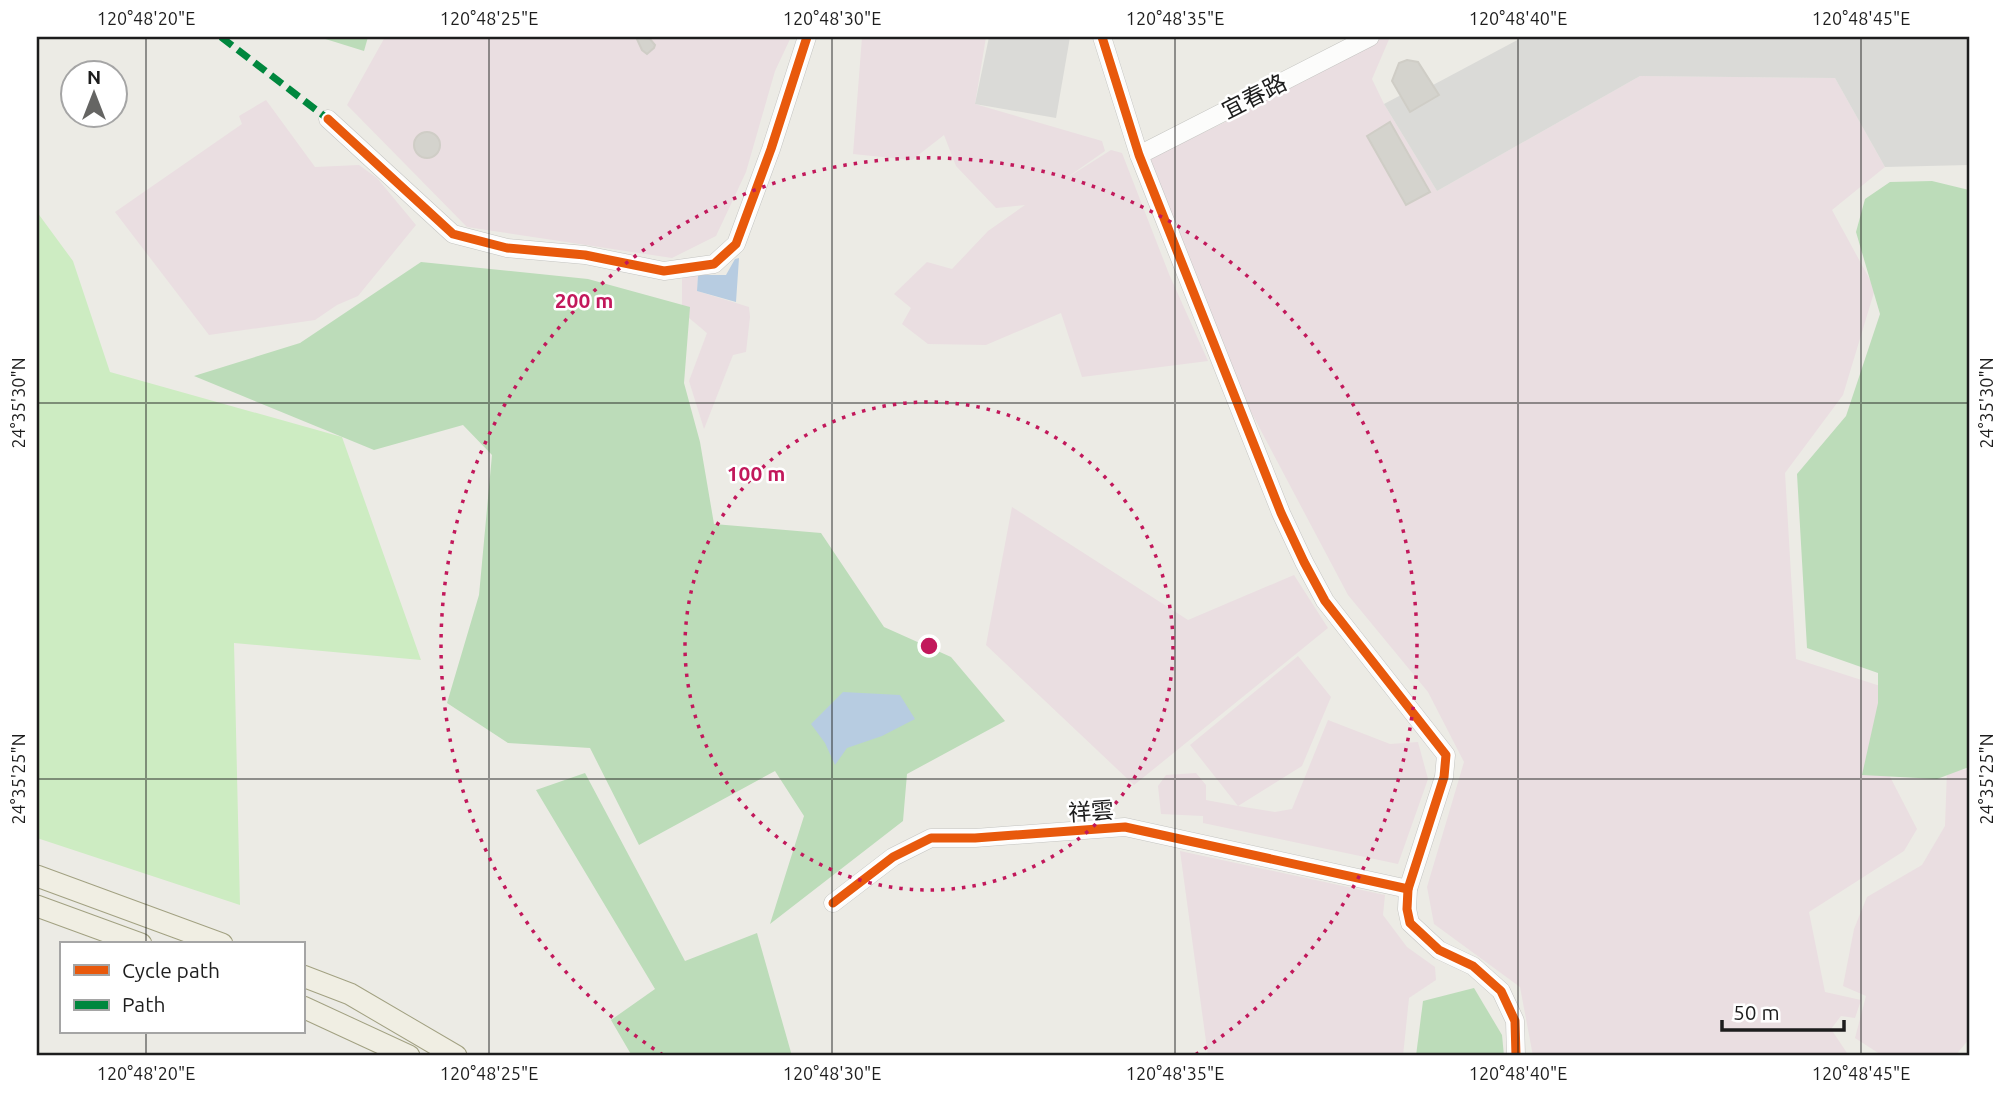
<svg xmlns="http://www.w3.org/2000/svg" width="2006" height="1093" viewBox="0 0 2006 1093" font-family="Ubuntu,'Noto Sans TC',sans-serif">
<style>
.industrial{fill:#eadee1}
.grass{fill:#cdecc2}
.forest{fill:#bcdcb9}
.parking{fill:#dadad7}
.water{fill:#b7cce1}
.building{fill:#d4d3cd;stroke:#cfcdc6;stroke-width:2}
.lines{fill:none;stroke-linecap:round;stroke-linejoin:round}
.minor-casing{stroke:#c4c4c1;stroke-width:19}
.major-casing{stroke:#a2a182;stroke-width:23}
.minor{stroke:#fcfcfb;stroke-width:18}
.major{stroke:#f0eee3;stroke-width:21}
.quiet{stroke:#00873e;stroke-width:7;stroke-dasharray:14 7;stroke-linecap:butt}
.cycleway-casing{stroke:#fff;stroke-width:13}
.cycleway{stroke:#e8590c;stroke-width:9}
.ticks{fill:none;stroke:#1d1d1d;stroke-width:2;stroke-opacity:0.45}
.ring{fill:none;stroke:#c2185b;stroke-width:3.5;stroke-dasharray:3.5 7}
.labels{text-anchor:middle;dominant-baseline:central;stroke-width:5;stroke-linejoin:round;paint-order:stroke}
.street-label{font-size:23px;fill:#1d1d1d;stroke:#fff}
.centre{fill:#c2185b;stroke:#fff;stroke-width:3.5}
.ring-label{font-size:21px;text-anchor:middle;font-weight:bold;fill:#c2185b;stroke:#fff;stroke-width:5;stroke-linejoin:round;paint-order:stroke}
.neatline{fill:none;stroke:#1d1d1d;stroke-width:2.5}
.ticks-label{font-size:18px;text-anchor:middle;fill:#1d1d1d}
</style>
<rect width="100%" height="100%" fill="#ecebe5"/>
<g class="industrial">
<polygon points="385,37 791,37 775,71 746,172 716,236 672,258 467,227 347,105"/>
<polygon points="862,37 986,37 975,104 1102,141 1105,151 1062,181 1111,150 1122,153 1169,274 1208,361 1082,377 1061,313 986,345 928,344 902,324 911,308 894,294 927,262 952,269 988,231 1025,205 996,208 956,166 944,135 912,160 853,154"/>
<polygon points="1363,37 1390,37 1372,79 1384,104 1437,191 1640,76 1835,78 1885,167 1832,210 1875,289 1843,395 1785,473 1796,659 1899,692 1885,767 1917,829 1904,851 1809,912 1825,992 1861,1000 1855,1018 1841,1016 1831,1029 1849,1056 1533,1056 1520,987 1434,924 1427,887 1464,762 1428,692 1348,595 1233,378 1150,158 1236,117 1363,48"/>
<polygon points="266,100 315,167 359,165 377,178 416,225 358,296 337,305 315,320 209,335 115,212 242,124 239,116"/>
<polygon points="698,275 697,291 749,307 750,317 746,352 733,355 704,429 689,381 707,333 682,312 682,278"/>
<polygon points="1012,507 1188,620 1294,575 1328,628 1134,785 986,645"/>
<polygon points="1298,656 1331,697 1302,766 1238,806 1275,812 1292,809 1328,720 1390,744 1418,742 1428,779 1398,864 1203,823 1203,816 1161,814 1158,786 1166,775 1196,773 1206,785 1206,800 1238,806 1190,745"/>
<polygon points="1947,770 1969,770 1969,1039 1955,1056 1883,1056 1855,1038 1866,996 1843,986 1854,929 1867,897 1922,865 1945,826"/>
<polygon points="1180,851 1385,895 1383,915 1407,947 1435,967 1436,980 1409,998 1403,1056 1208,1056"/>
</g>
<polygon class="grass" points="37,212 73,261 110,372 342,437 421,660 234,643 240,905 37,838"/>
<g class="forest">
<polygon points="319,37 368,37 364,51"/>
<polygon points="1932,181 1969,190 1969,767 1937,779 1862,775 1878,703 1878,673 1807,648 1797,474 1846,416 1880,314 1856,232 1865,199 1890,182"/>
<polygon points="421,262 588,279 690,307 684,383 700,442 714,524 821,533 884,627 951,657 1005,721 907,774 903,821 770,924 804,816 775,771 639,845 590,748 508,743 447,703 479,595 492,455 463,425 374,450 194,376 300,343"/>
<polygon points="585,773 685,961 757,933 792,1056 632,1056 611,1020 655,989 536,790"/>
<polygon points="1474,988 1502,1035 1504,1056 1416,1056 1423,1001"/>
</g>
<g class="parking">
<polygon points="989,37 1070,37 1056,118 975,104"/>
<polygon points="1523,37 1969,37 1969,165 1885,167 1835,78 1640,76 1437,191 1384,104 1401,95 1411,111 1439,95 1433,85"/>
</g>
<g class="water">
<polygon points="739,258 736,302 697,291 698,275 726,275 735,259"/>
<polygon points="843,692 900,695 915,719 882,736 847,748 835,765 825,743 811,724"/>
</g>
<g class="building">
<polygon points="636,37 650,39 655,45 654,48 647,54 642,50"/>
<polygon points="1407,60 1418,62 1439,95 1410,112 1392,81 1399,63"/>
<polygon points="1390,122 1430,192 1406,205 1367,136"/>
<circle cx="427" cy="145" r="13"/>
</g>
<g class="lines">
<g class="minor-casing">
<g id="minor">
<polyline points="1102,37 1139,155 1281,513 1304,562 1325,601 1446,755 1444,777 1408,889 1407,909 1410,923 1439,950 1473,966 1501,991 1515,1021 1516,1056"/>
<polyline points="328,119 453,234 507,248 585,255 664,271 714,264 736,244 771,149 807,37"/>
<polyline points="1139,155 1370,37"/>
<polyline points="833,903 893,857 931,838 975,838 1125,827 1408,889"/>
</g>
</g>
<g class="major-casing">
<g id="major">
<polyline points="37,876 222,944"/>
<polyline points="37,906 141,944"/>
<polyline points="303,976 350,994 456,1056"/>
<polyline points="303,1007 409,1056"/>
</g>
</g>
<use href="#minor" class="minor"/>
<use href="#major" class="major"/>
<polyline class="quiet" points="221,37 328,119"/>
<g class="cycleway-casing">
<g id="cycleway">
<polyline points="1102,37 1139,155 1281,513 1304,562 1325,601 1446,755 1444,777 1408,889 1407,909 1410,923 1439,950 1473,966 1501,991 1515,1021 1516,1056"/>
<polyline points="328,119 453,234 507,248 585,255 664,271 714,264 736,244 771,149 807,37"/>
<polyline points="833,903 893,857 931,838 975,838 1125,827 1408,889"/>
</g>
</g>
<use href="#cycleway" class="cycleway"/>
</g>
<path class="ticks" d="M146,37V944M489,37V1056M832,37V1056M1175,37V1056M1518,37V1056M1861,37V1056M37,403H1969M37,779H1969M146,1032V1056"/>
<g class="ring">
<circle cx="929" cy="646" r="244"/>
<path d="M663 1055A488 488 0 1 1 1195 1055"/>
</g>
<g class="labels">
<g class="street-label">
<text transform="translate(1254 96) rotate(-27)">宜春路</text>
<text transform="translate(1091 811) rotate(-4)">祥雲</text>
</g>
</g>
<circle cx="929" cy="646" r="10" class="centre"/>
<g class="ring-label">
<text x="584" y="308">200 m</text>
<text x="756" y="481">100 m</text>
</g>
<rect width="2006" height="1093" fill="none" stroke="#ffffff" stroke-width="77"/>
<rect x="60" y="942" width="245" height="91" fill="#ffffff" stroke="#a5a5a5" stroke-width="2"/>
<rect x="74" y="965" width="35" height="10" fill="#e8590c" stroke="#a5a5a5" stroke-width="2"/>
<text x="122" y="978" font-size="21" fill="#1d1d1d">Cycle path</text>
<rect x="74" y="1000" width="35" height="10" fill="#00873e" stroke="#a5a5a5" stroke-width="2"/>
<text x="122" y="1012" font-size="21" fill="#1d1d1d">Path</text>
<g transform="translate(94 94)"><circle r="33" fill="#ffffff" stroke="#a5a5a5" stroke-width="2"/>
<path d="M0-5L12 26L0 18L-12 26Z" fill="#656563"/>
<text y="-10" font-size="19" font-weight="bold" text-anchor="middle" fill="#1d1d1d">N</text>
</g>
<path d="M1722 1020v10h122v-10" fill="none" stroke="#1d1d1d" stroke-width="3.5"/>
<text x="1733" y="1020" font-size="21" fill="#1d1d1d" stroke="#ffffff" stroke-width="5" paint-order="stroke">50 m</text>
<rect x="38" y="38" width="1930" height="1016" class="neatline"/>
<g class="ticks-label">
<text x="146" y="25">120°48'20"E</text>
<text x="489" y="25">120°48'25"E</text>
<text x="832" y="25">120°48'30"E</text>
<text x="1175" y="25">120°48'35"E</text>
<text x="1518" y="25">120°48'40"E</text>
<text x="1861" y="25">120°48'45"E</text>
<text transform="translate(19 403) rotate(-90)" y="6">24°35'30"N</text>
<text transform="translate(1987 403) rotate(-90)" y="6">24°35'30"N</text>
<text transform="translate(19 779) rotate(-90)" y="6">24°35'25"N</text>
<text transform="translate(1987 779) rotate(-90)" y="6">24°35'25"N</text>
<text x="146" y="1080">120°48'20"E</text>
<text x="489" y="1080">120°48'25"E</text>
<text x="832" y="1080">120°48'30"E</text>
<text x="1175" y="1080">120°48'35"E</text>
<text x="1518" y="1080">120°48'40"E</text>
<text x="1861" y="1080">120°48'45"E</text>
</g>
</svg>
